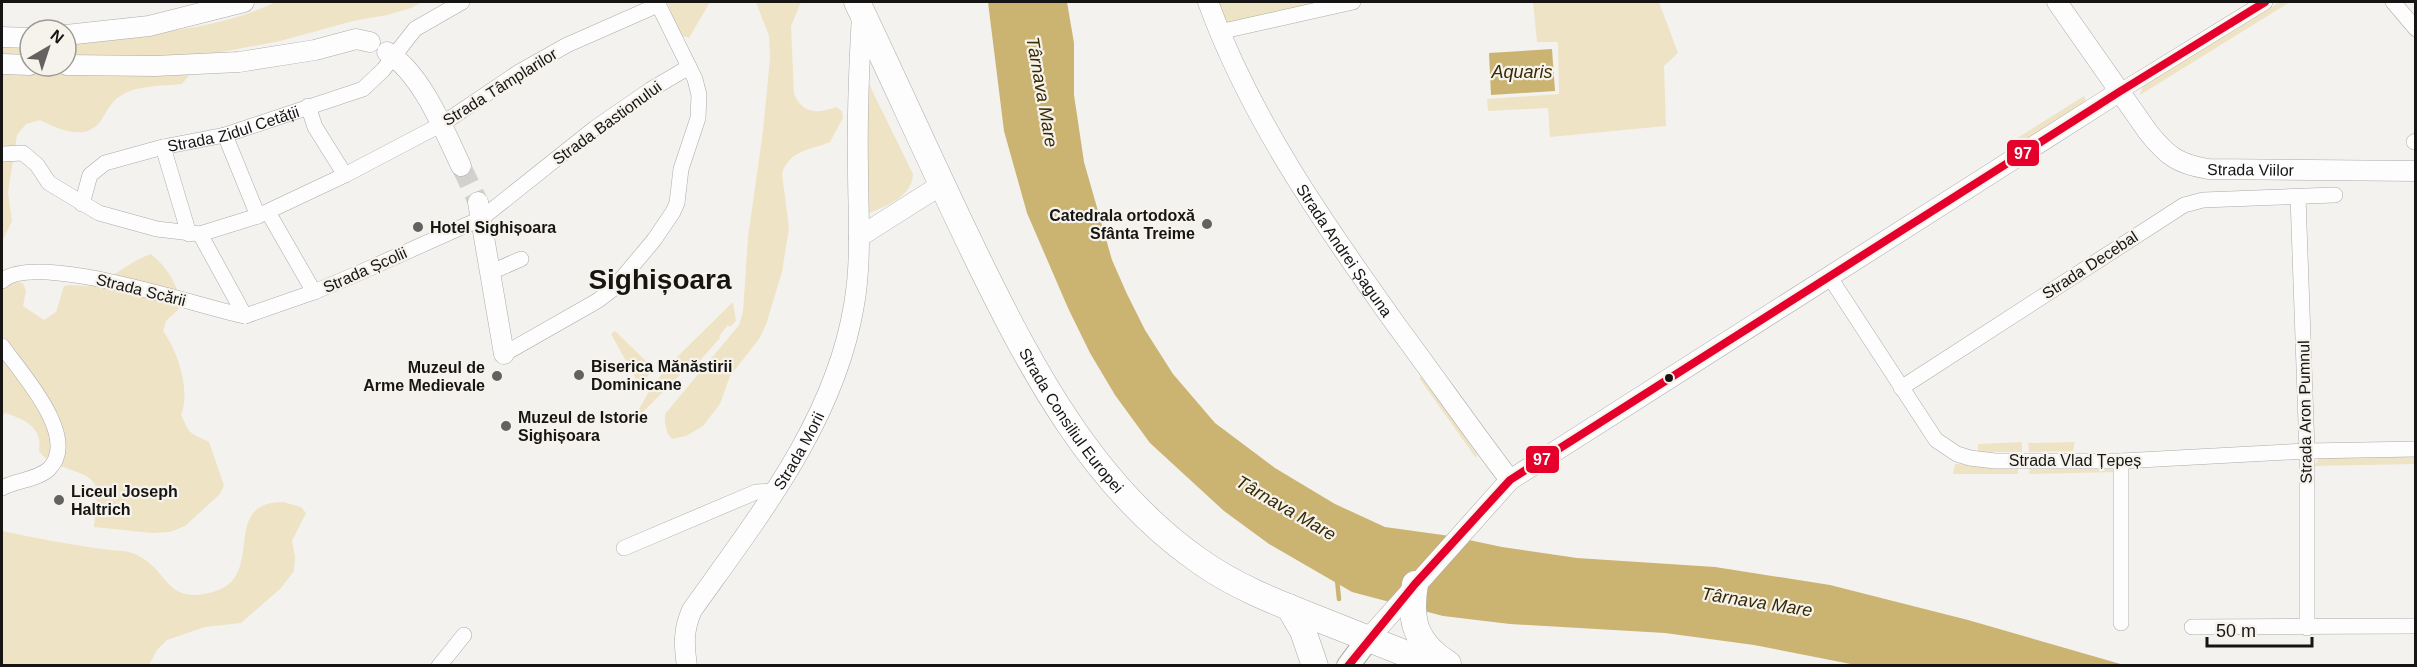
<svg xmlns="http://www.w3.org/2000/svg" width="2417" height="667" viewBox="0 0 2417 667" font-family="Helvetica,sans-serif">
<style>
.green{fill:#efe3c5}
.water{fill:#cbb372}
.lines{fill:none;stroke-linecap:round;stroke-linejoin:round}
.stream{stroke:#cbb372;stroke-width:4.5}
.tertiary-tunnel{stroke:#d3d1ce;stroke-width:20;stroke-dasharray:20 10;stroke-linecap:butt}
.minor-casing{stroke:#acaaa9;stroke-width:16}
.tertiary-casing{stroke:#acaaa9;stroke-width:21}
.secondary-casing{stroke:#acaaa9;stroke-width:24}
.trunk-casing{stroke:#acaaa9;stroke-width:27}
.minor{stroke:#fdfdfd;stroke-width:15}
.tertiary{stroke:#fdfdfd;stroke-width:20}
.secondary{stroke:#fdfdfd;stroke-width:22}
.trunk{stroke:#fdfdfd;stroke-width:26}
.bus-1-casing{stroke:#f6f3ed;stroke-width:12}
.bus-1{stroke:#e4002b;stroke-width:8}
.poi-dot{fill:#646260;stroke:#f6f3ed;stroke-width:2}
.bus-dot{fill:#161513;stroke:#f6f3ed;stroke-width:2}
.labels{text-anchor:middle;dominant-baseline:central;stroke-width:4.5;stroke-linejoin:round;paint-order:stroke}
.street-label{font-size:16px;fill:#161513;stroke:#f6f3ed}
.poi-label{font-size:16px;font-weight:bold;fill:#161513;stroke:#f6f3ed;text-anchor:start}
.water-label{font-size:18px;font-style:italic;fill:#382a02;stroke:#f6f3ed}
.town-label{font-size:28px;font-weight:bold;fill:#161513;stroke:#f6f3ed}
.line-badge{stroke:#f6f3ed;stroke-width:2}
.badge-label{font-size:16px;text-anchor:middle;font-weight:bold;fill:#fff}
</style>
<rect width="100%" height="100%" fill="#f4f2ef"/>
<g class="green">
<path d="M276,2H422L411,8L387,15L353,21L280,41L206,55L182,84C163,86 134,85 119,97C111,102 107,111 102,119C87,143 58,129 40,120L26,124L17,135L8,192L12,221L2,242V43L30,44V66H66V41C136,35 212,32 276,2Z"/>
<polygon points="667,2 710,2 689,38 680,35"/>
<path d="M756,2H801L791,26L794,94C803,114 817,114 836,107L842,111L843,118L830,142C809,151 790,149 782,174L789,228L782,272L766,325L759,339L730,376L720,404L703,426L686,436L672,439C665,432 665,424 665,414L739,325L743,312L748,237L763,131L770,58L769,36Z"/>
<polygon points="1208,2 1328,2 1219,32"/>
<polygon points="1533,2 1659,2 1678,53 1664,66 1666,126 1550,137 1548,108 1488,111 1487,99 1559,94 1558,42 1537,42"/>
<polygon points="2280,2 2290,2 2140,95 2143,85"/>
<path d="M862,70L913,174C912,196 887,206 869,213L866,212Z"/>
<polygon points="2084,96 2086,101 2015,147 2011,142"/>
<path d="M151,254C168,268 179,286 181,307L166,321L163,331C178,351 191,392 181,415C191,437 190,432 209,442L224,485L220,494L185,526L170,532L153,533L94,527C95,515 98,500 96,488C93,469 52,471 39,451C43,427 25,420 6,413L2,415V289L16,282L23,283L26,291L23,306L44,320L56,312L64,286C73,283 83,288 92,285C112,280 129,261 151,254Z"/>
<polygon points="733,302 736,321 730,327 728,325 719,336 720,338 693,368 671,363"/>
<polygon points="615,331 653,368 644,382 637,381 611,334"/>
<polygon points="665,370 680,375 639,416 635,416 651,388"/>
<polygon points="1424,376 1477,455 1476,458 1419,378"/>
<polygon points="2022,442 2022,452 1978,452 1978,444"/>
<polygon points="2075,442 2073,451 2029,452 2028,443"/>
<polygon points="2414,456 2415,464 2314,466 2319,458"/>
<polygon points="2112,463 2116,472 2029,474 2030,466"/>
<polygon points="1955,464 2018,466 2018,474 1953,474"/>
<path d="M283,502L301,507L306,513L292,541L295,556L294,571L281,588L241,623L205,627L167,640L157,650L149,665H2V531C34,538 68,544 101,549C114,551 124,549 137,555C170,571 164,605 213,592C268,577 218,502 283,502Z"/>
</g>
<g class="water">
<polygon points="988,2 1067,2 1074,43 1074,95 1084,162 1112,260 1127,294 1145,330 1173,374 1215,423 1275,468 1335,504 1385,527 1450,536 1502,547 1577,558 1715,567 1830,585 1968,620 2124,665 1856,665 1754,645 1665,633 1510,624 1443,616 1352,592 1269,544 1224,511 1150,443 1115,395 1090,353 1068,308 1027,213 1004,131"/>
<polygon points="1552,49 1555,91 1491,95 1489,53"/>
</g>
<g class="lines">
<polyline class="stream" points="1337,580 1339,599"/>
<polyline class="tertiary-tunnel" points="461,166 478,202"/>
<g class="minor-casing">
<g id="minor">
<polyline points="2393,2 2416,29"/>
<polyline points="1219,32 1353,2"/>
<polyline points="2119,92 2265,2"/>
<polyline points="308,106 315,127 345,175"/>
<polyline points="225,135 258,216"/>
<polyline points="2414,142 2416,141"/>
<polyline points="163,147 189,234"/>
<polyline points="2,154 23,153 37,165 49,183 99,213 157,229 200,234 258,216 345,175 442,124 519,72 567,45 658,5"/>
<polyline points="2298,197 2307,451 2307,628"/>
<path id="s1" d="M82,204L90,175L105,163L163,147L225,135L363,89L383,70L415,29L462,2"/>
<polyline points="268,212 314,292"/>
<polyline points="200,234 245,316"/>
<polyline points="489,273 521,259"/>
<polyline points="1829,276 1936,440 1957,454 1970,458 1995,461 2121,461 2307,451 2416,449"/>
<path d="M2,281C35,250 200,307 245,316"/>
<polyline points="245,316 314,292 359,273 482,218 595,128 650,90 689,67"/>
<path d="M2,346C20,372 81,437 49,469C37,480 16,480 2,488"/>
<polyline points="504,354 597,301 613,289 654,240 673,212 677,203 681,169 698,118 699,95 695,79 657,2"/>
<polyline points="1901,388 2184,205 2203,200 2335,195"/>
<polyline points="2121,461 2121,623"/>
<polyline points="624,548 756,492 776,491"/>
<polyline points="2192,627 2416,626"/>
<polyline points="439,666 464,635"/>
</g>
</g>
<g class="tertiary-casing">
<g id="tertiary">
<path id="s2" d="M1208,2C1251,120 1324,224 1397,326C1435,377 1471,429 1510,480"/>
<path id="s3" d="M2057,2L2148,132C2167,156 2178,164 2208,169L2416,171"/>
<polyline points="66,35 149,26 244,2"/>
<polyline points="2,37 30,38"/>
<path d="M387,52C422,74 444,130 461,166"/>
<polyline points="2,64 30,65"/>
<polyline points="66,65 155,66 239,62 315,50 356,39 370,42"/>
<polyline points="478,202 504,354"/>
<polyline points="859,237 941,185"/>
<polyline points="1368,639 1510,480 2119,92"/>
<path id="s4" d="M687,666C684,645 683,630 692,610C758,517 835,421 854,305C862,260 858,214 858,169C857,118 859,66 862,15"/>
</g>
</g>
<g class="secondary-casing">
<polyline id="secondary" points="1348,666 1368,639"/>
</g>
<g class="trunk-casing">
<g id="trunk">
<path id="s5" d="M857,2C898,88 937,176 979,262C1033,372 1094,487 1198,560C1234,586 1275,602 1316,618C1352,632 1387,646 1422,660L1446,666"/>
<path d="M1415,584C1409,621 1415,643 1448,664"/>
<polyline points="1289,607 1303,631 1315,666"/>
</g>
</g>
<use href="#minor" class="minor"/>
<use href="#tertiary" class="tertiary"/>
<use href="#secondary" class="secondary"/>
<use href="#trunk" class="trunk"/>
<g class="bus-1-casing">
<polyline id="bus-1" points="1348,666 1415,584 1510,480 2119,92 2265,2"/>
</g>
<use href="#bus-1" class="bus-1"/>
</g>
<g class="poi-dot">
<circle cx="1207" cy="224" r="6"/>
<circle cx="418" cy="227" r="6"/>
<circle cx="579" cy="375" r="6"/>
<circle cx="497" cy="376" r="6"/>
<circle cx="506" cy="426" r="6"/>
<circle cx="59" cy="500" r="6"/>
</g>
<circle class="bus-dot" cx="1669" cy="378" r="5"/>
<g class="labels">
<g class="street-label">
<text transform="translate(500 87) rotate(-32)">Strada Tâmplarilor</text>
<text transform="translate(607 123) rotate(-36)">Strada Bastionului</text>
<text stroke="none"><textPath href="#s1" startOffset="182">Strada Zidul Cetății</textPath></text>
<text stroke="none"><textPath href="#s3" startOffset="274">Strada Viilor</textPath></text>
<text stroke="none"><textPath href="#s2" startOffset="284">Strada Andrei Șaguna</textPath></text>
<text transform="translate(2090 265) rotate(-33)">Strada Decebal</text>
<text transform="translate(365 270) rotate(-24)">Strada Școlii</text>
<text transform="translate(141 290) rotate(14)">Strada Scării</text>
<text transform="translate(2305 412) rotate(-91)">Strada Aron Pumnul</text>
<text stroke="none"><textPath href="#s5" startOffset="471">Strada Consiliul Europei</textPath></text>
<text stroke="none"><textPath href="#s4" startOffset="249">Strada Morii</textPath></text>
<text x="2075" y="460">Strada Vlad Țepeș</text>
</g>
<g class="poi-label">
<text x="1195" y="215" text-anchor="end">Catedrala ortodoxă<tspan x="1195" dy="18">Sfânta Treime</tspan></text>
<text x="430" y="227">Hotel Sighișoara</text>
<text x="591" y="366">Biserica Mănăstirii<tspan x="591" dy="18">Dominicane</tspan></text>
<text x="485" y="367" text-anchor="end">Muzeul de<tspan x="485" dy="18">Arme Medievale</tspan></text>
<text x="518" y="417">Muzeul de Istorie<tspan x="518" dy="18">Sighișoara</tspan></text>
<text x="71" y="491">Liceul Joseph<tspan x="71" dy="18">Haltrich</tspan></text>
</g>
<g class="water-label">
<text x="1522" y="72">Aquaris</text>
<text transform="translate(1042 92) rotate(80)">Târnava Mare</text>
<text transform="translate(1286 508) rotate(30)">Târnava Mare</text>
<text transform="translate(1757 602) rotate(9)">Târnava Mare</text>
</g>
<g class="town-label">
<text x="660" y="279">Sighișoara</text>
</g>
</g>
<g class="line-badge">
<rect x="2006" y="139" width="34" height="28" rx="6" fill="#e4002b"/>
<rect x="1525" y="445" width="35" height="29" rx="6" fill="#e4002b"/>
</g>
<g class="badge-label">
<text x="2023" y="159">97</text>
<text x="1542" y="465">97</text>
</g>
<rect width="2417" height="667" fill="none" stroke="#161513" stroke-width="6"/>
<g transform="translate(48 48) rotate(39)"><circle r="28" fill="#f6f3ed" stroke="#9c9a96" stroke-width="1.5"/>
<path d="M0-4.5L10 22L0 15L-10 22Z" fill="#646260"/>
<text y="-9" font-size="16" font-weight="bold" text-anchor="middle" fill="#161513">N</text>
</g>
<path d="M2207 637v9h105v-9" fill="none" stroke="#161513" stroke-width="3"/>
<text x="2216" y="637" font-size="18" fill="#161513" stroke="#f6f3ed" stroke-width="4.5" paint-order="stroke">50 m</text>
</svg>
